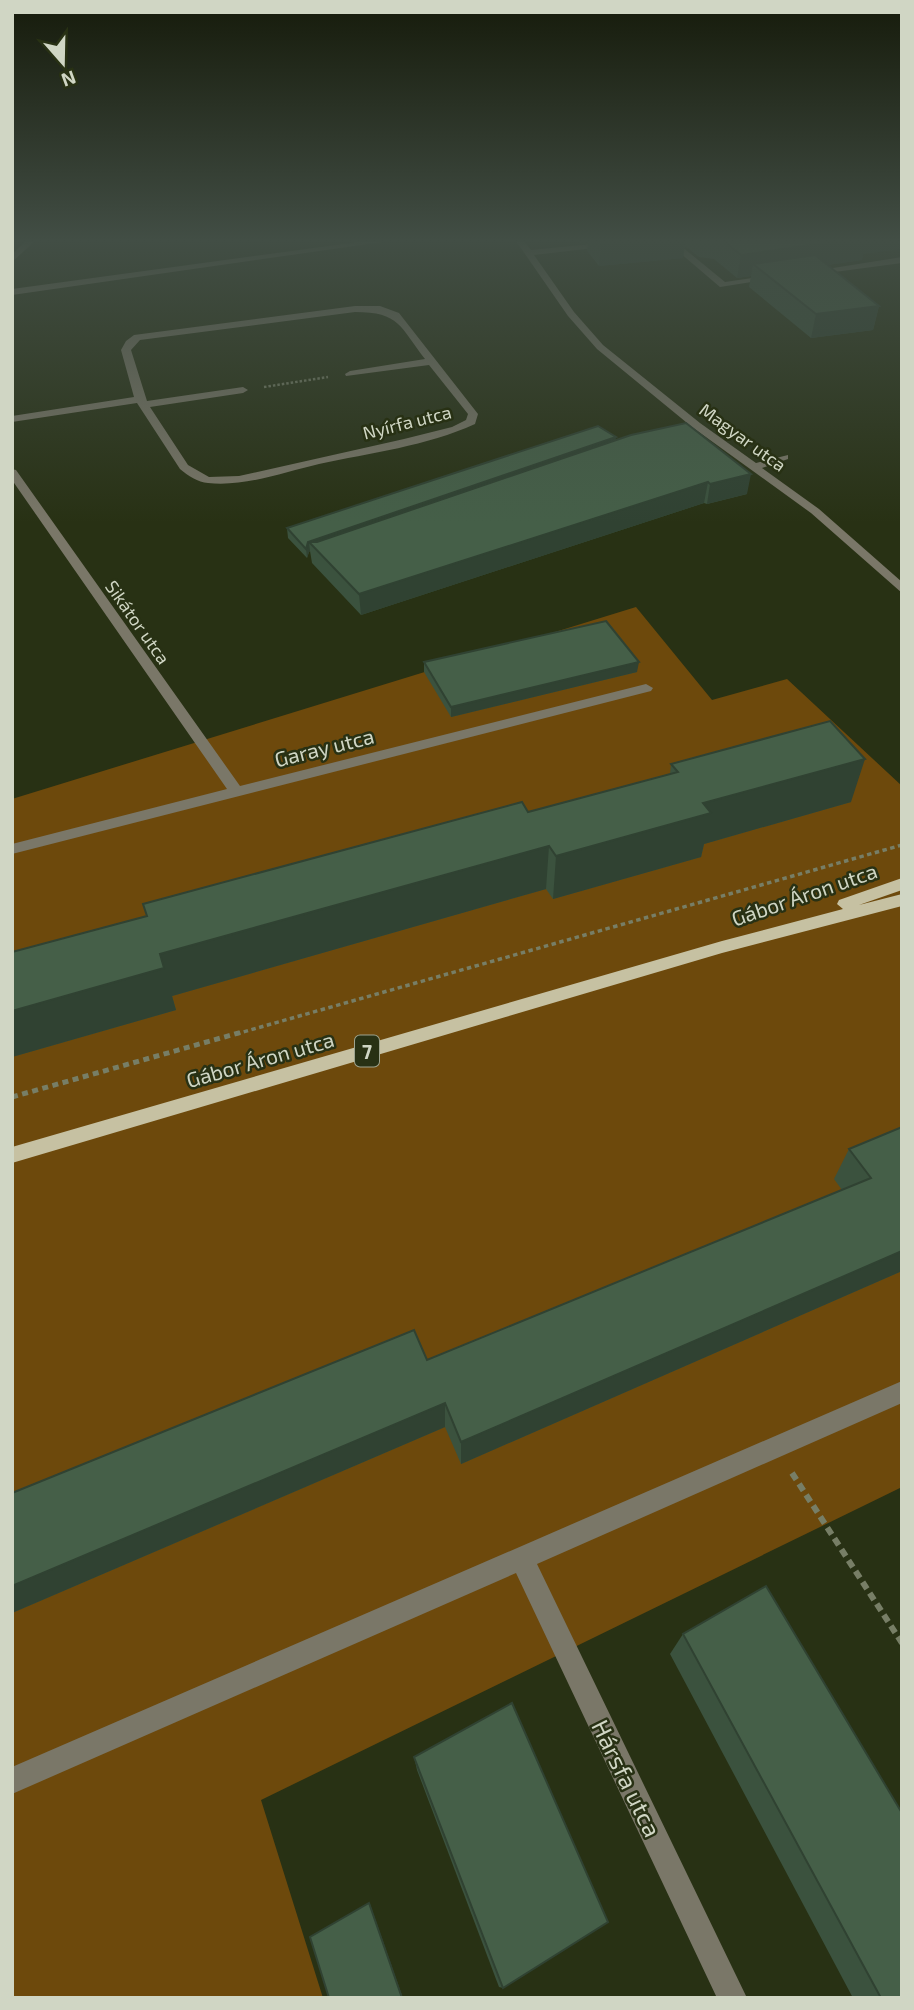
<svg xmlns="http://www.w3.org/2000/svg" width="914" height="2010" viewBox="0 0 914 2010" font-family="'Exo 2',sans-serif">
<style>
.green{fill:#6d490c}
.lines{fill:none;stroke-linecap:round;stroke-linejoin:round}
.path-far3{stroke:#777e66;stroke-width:2.5;stroke-dasharray:2.5 2;stroke-linecap:butt}
.path-far2{stroke:#777e66;stroke-width:3.5;stroke-dasharray:4.5 3.5;stroke-linecap:butt}
.path-far1{stroke:#777e66;stroke-width:5;stroke-dasharray:6 4.5;stroke-linecap:butt}
.path{stroke:#777e66;stroke-width:6;stroke-dasharray:8 5;stroke-linecap:butt}
.minor{fill:#7a7768;fill-rule:evenodd}
.major{fill:#c6c1a2;fill-rule:evenodd}
.wall{fill:#3b523e}
.shaded-wall{fill:#304232}
.building{fill:#455f48;stroke:#304232;stroke-width:2}
.labels{text-anchor:middle;dominant-baseline:central;stroke-width:5;stroke-linejoin:round;paint-order:stroke}
.far-street-label{font-size:18px;fill:#d0d6c4;stroke:#283114}
.shield{fill:#283114;stroke:#9ea48f;stroke-width:2}
.shield-label{font-size:19px;font-weight:bold;fill:#d0d6c4}
.street-label{font-size:21px;fill:#d0d6c4;stroke:#283114}
.near-street-label{font-size:24px;fill:#d0d6c4;stroke:#283114}
</style>
<rect width="100%" height="100%" fill="#283114"/>
<polygon class="green" points="636,607 712,700 787,679 902,786 902,1487 261,1800 323,1998 12,1998 12,799"/>
<g class="lines">
<polyline class="path-far3" points="264,387 328,377"/>
<polyline class="path-far2" points="236,1034 902,845"/>
<polyline class="path-far1" points="12,1097 242,1032"/>
<polyline class="path" points="792,1473 902,1643"/>
<g class="minor">
<polygon points="26,241 35,241 12,262 12,254"/>
<polygon points="365,241 389,241 12,295 12,289"/>
<polygon points="516,241 524,241 531,250 622,241 654,241 534,255 574,312 603,345 700,423 756,463 788,455 788,459 762,468 819,509 902,582 902,593 811,513 692,427 597,349 568,316"/>
<polygon points="666,241 675,241 725,282 773,275 777,278 720,287"/>
<polygon points="902,257 902,263 812,275 808,272"/>
<path d="M355,306H380L399,313L478,414L475,424C427,446 370,453 319,464C284,472 245,487 208,483C198,482 188,476 180,469L137,403L12,422V416L134,397L121,350L126,341L134,335ZM355,312C400,312 400,327 425,359L350,371L345,374L346,376L429,365L468,414L466,420L452,427L404,439L239,476L209,477L188,465L150,407L243,393L248,390L243,387L147,401L131,350L140,340Z"/>
<polygon points="12,469 16,470 240,786 646,684 653,688 651,691 12,854 12,844 227,789 12,480"/>
<polygon points="902,1381 902,1403 537,1564 747,1998 717,1998 516,1573 12,1794 12,1767"/>
</g>
<polygon class="major" points="902,878 902,890 859,905 902,894 902,906 722,953 12,1163 12,1147 722,941 843,909 837,904 839,900"/>
</g>
<g class="wall">
<polygon points="578,241 902,241 863,254 862,260 827,265 879,306 873,330 811,338 749,287 751,276 737,278 714,259 699,257 685,246 683,258 599,266 587,251 588,242 579,243"/>
<polygon points="616,440 747,494 707,504 704,503 361,615 312,563 310,551 309,552 307,558 288,538 287,528"/>
<polygon points="424,662 637,672 451,717 424,672"/>
<polygon points="671,764 851,802 704,844 701,857 553,899 546,889 172,996 176,1010 12,1057 528,812 670,774"/>
<polygon points="902,1127 902,1271 461,1464 445,1427 12,1613 12,1493 427,1360 842,1190 834,1179 849,1149"/>
<polygon points="683,1634 902,1998 853,1998 670,1654"/>
<polygon points="414,1757 503,1988 499,1987 417,1770"/>
</g>
<g class="shaded-wall">
<polygon points="627,241 685,241 683,258 599,266 601,244"/>
<polygon points="839,241 902,241 902,249 863,254 862,260 765,274 753,264 751,276 737,278 741,255"/>
<polygon points="879,306 873,330 811,338 816,314"/>
<polygon points="616,437 615,446 316,549 309,542 310,551 309,552 307,558 306,549 308,542"/>
<polygon points="751,474 747,494 707,504 710,484"/>
<polygon points="708,482 704,503 361,615 359,594"/>
<polygon points="639,662 637,672 451,717 451,707"/>
<polygon points="865,759 851,802 704,844 701,857 553,899 556,856 703,803"/>
<polygon points="549,846 546,889 172,996 176,1010 12,1057 12,1011 160,954"/>
<polygon points="902,1251 902,1271 461,1464 461,1442"/>
<polygon points="445,1403 445,1427 12,1613 12,1586"/>
<polygon points="369,1903 370,1904 403,1998 402,1998"/>
</g>
<g class="building">
<polygon points="599,241 627,241 601,244"/>
<polygon points="724,241 839,241 741,255"/>
<polygon points="815,255 879,306 816,314 753,264"/>
<polygon points="686,423 751,474 710,484 708,482 359,594 309,542 317,542 631,435"/>
<polygon points="598,426 616,437 308,542 306,549 287,528"/>
<polygon points="606,621 639,662 451,707 424,662"/>
<polygon points="830,721 865,759 703,803 711,813 556,856 549,846 160,954 164,968 12,1011 12,952 147,916 143,904 522,802 528,812 678,772 671,764"/>
<polygon points="902,1127 902,1251 461,1442 445,1403 12,1586 12,1493 414,1330 427,1360 871,1178 849,1149"/>
<polygon points="766,1586 902,1813 902,1998 881,1998 683,1634"/>
<polygon points="512,1703 608,1922 503,1988 414,1757"/>
<polygon points="369,1903 402,1998 329,1998 310,1937"/>
</g>
<linearGradient id="sky" x2="0" y2="1"><stop stop-color="#161b0b"/><stop offset="0.46" stop-color="#424e45"/><stop offset="1" stop-color="#424e45" stop-opacity="0"/></linearGradient>
<rect width="914" height="523" fill="url(#sky)"/>
<g class="labels">
<g class="far-street-label">
<text transform="translate(407 422) rotate(-14)">Nyírfa utca</text>
<text transform="translate(743 437) rotate(36)">Magyar utca</text>
<text transform="translate(138 622) rotate(55)">Sikátor utca</text>
</g>
<rect class="shield" x="355" y="1035.5" width="24" height="31" rx="5"/>
<g class="shield-label">
<text x="367" y="1051">7</text>
</g>
<g class="street-label">
<text transform="translate(324 747) rotate(-14)">Garay utca</text>
<text transform="translate(804 894) rotate(-19)">Gábor Áron utca</text>
<text transform="translate(260 1059) rotate(-16)">Gábor Áron utca</text>
</g>
<g class="near-street-label">
<text transform="translate(627 1778) rotate(64)">Hársfa utca</text>
</g>
</g>
<rect width="914" height="2010" fill="none" stroke="#d0d6c4" stroke-width="28"/>
<g transform="translate(63 63) rotate(160)" stroke="#283114" stroke-width="5" paint-order="stroke">
<path d="M0-5L12 26L0 18L-12 26Z" fill="#d0d6c4"/>
<text y="-10" font-size="19" font-weight="bold" text-anchor="middle" fill="#d0d6c4">N</text>
</g>
</svg>
